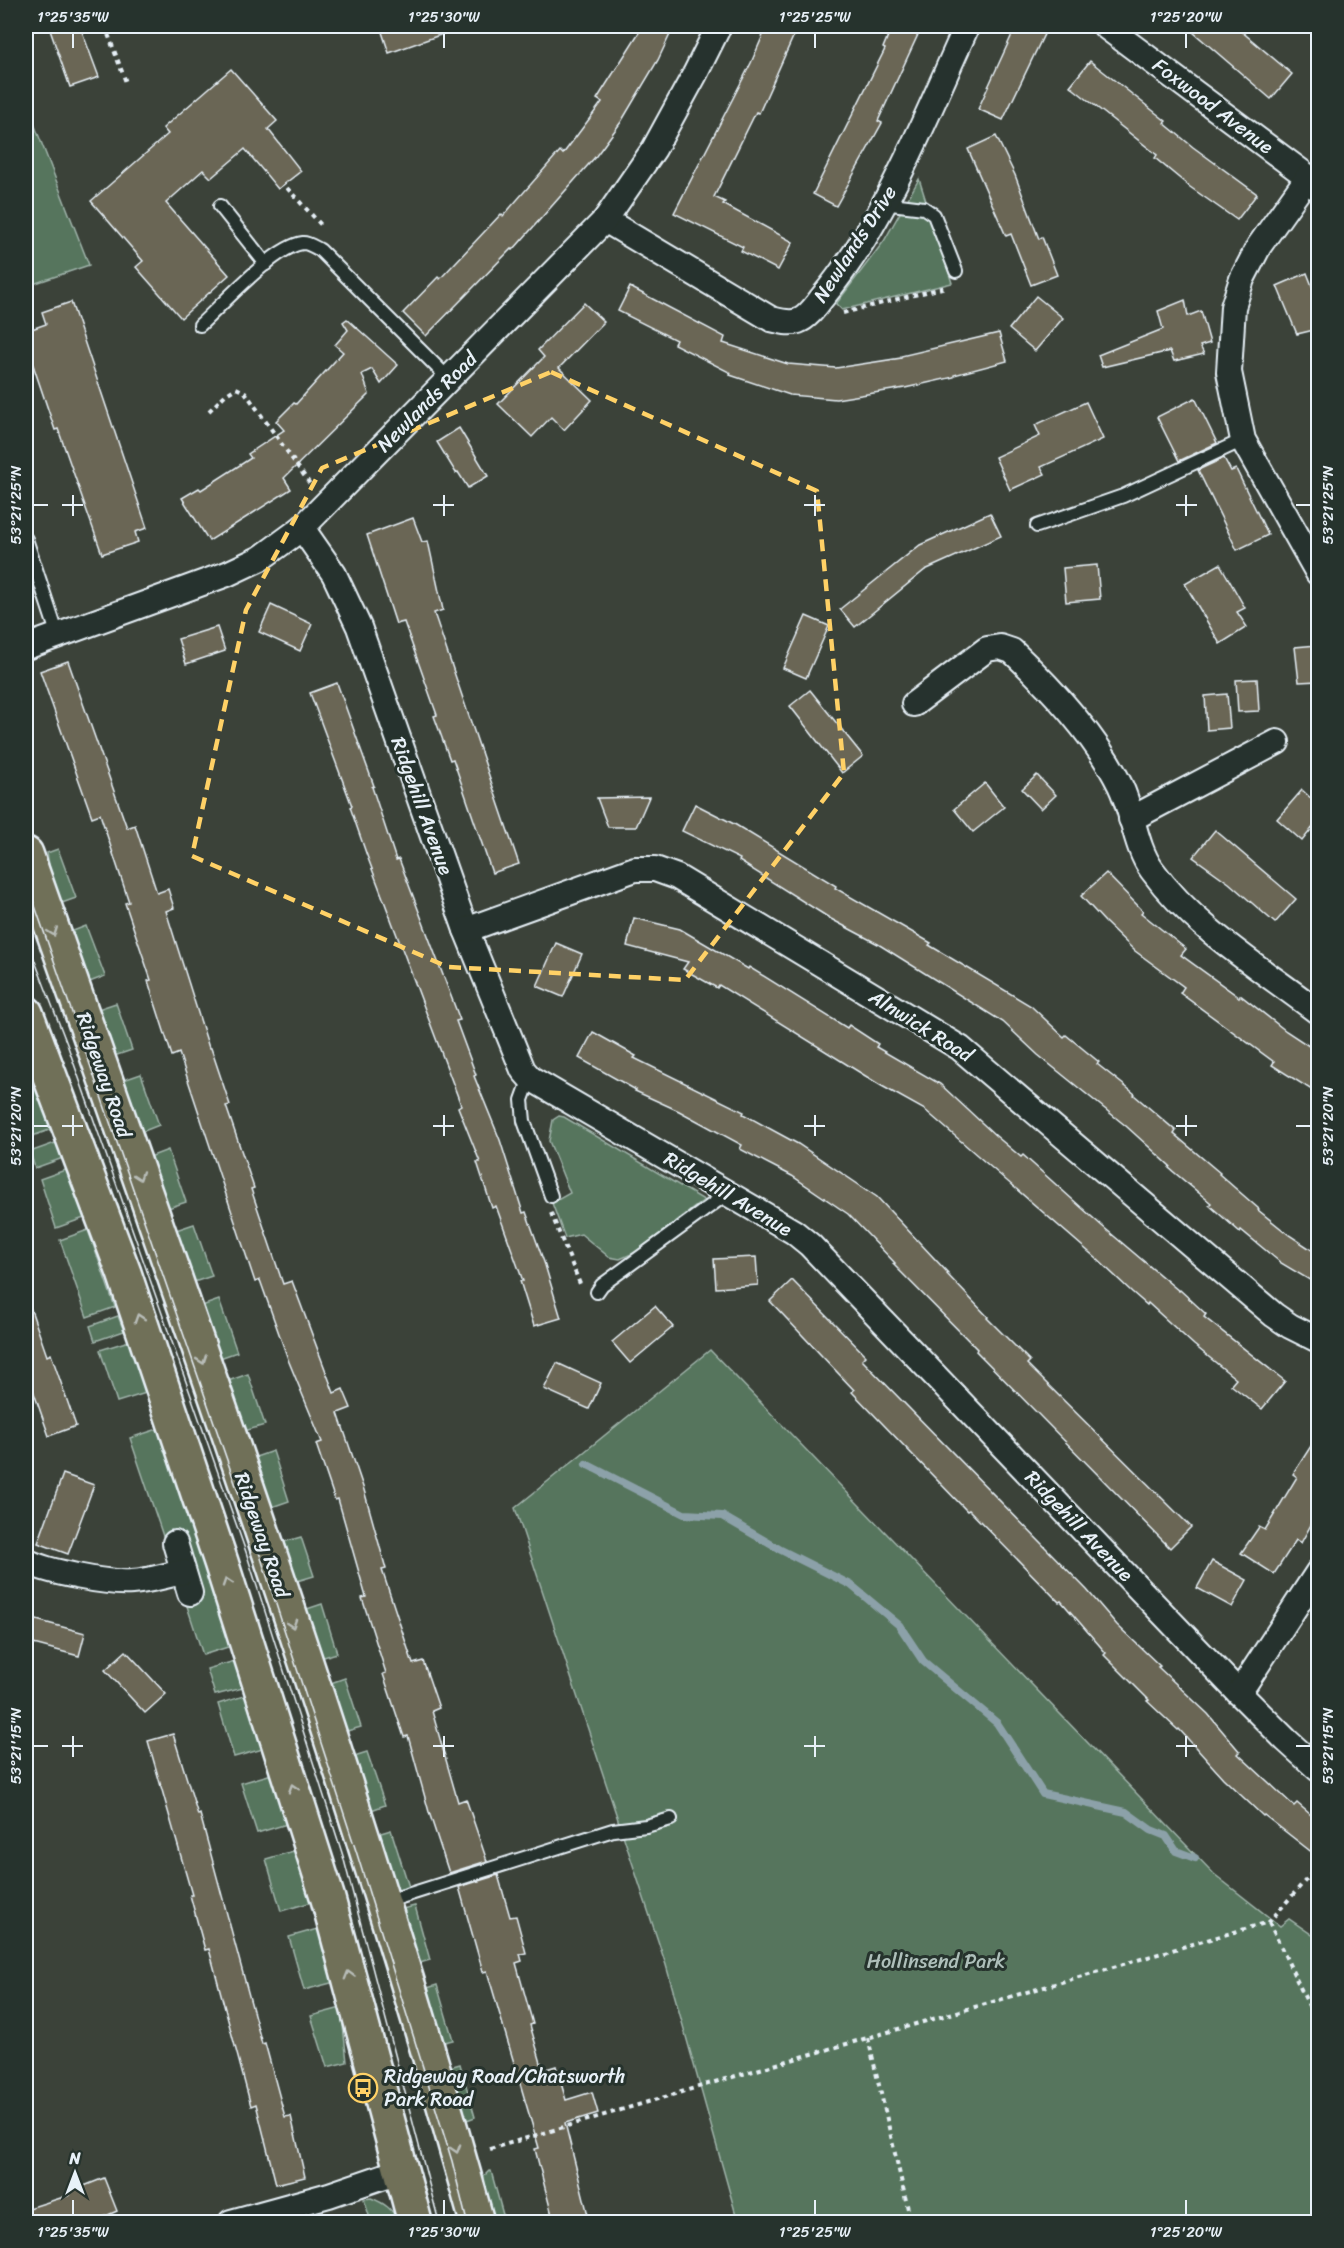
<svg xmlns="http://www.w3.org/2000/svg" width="1344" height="2248" viewBox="0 0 1344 2248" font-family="Sriracha,sans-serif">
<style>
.green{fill:#56755d;stroke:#9fb3aa;stroke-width:1.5}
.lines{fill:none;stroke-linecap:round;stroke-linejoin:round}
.stream{stroke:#8ca1a9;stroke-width:8}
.building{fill:#6b6654;stroke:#e8f1f8;stroke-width:1.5}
.service-casing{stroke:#e8f1f8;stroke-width:16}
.minor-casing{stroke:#e8f1f8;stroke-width:28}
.trunk-casing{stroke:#e8f1f8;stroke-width:38}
.path{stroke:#e8f1f8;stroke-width:4;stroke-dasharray:4.5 4.5;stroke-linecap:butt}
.service{stroke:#26332d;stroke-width:12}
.minor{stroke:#26332d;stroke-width:24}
.trunk{stroke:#706f59;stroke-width:33}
.tram{stroke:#e8f1f8;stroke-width:1.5}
.oneway{stroke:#b8bdb8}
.marked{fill:none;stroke:#ffd166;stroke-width:4.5;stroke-dasharray:12 8;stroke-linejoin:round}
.ticks{fill:none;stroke:#e8f1f8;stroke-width:2}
.labels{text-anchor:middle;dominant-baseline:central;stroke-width:6;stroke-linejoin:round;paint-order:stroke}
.street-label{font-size:20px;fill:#e8f1f8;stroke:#26332d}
.park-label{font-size:20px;fill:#aebfba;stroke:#26332d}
.poi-label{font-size:20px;fill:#e8f1f8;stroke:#26332d;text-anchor:start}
.neatline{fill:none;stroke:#e8f1f8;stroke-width:2}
.ticks-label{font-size:15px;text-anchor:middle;fill:#e8f1f8}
</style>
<rect width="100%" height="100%" fill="#3b4239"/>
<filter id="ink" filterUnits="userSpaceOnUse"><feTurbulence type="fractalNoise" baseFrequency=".0167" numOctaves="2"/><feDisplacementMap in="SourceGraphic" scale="12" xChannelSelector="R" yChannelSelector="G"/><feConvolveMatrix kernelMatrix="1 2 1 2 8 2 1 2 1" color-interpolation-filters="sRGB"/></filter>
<g filter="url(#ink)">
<g class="green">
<polygon points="26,103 89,265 33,284 26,260"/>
<polygon points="919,179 952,283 842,310 836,304 884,241"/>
<polygon points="58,849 76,898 59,904 53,888 47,853"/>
<polygon points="86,926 105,976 87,983 68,933"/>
<polygon points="116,1003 132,1050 111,1057 95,1010"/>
<polygon points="141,1074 159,1125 139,1133 121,1081"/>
<polygon points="38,1082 55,1128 27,1138 26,1086"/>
<polygon points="559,1116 564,1117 704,1200 636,1252 620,1259 609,1257 581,1234 565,1238 552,1203 570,1193 549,1141 553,1120"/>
<polygon points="58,1142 63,1158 35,1168 30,1152"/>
<polygon points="168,1150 186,1202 165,1209 147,1158"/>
<polygon points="68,1169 84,1218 56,1228 40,1179"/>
<polygon points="194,1224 212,1276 191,1283 173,1231"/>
<polygon points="88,1230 115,1307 87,1317 60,1240"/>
<polygon points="219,1300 237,1352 217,1359 199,1307"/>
<polygon points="118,1316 124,1331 95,1341 90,1326"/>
<polygon points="129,1341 146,1393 117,1402 100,1350"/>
<polygon points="710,1350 1214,1874 1280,1926 1289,1919 1318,1939 1318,2222 738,2222 666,1965 515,1508"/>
<polygon points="248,1374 265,1425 241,1432 225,1382"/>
<polygon points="158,1429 231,1646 203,1655 186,1603 203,1597 181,1534 164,1539 130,1438"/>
<polygon points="273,1451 289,1501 266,1509 250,1459"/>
<polygon points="301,1537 314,1576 290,1583 277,1544"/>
<polygon points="322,1604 337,1653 317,1659 301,1611"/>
<polygon points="235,1661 243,1688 215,1695 207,1669"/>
<polygon points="345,1678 361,1727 340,1733 325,1685"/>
<polygon points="247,1695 263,1749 234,1757 218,1704"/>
<polygon points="367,1752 385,1805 366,1812 348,1758"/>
<polygon points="272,1774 287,1824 257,1833 241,1783"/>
<polygon points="391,1830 409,1887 391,1892 374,1835"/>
<polygon points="297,1850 312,1902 281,1911 266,1859"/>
<polygon points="415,1906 430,1960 413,1965 398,1910"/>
<polygon points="321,1928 335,1982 304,1990 289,1937"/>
<polygon points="437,1985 453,2040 436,2044 421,1990"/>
<polygon points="341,2008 347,2062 327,2067 311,2016"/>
<polygon points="460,2064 475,2117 467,2120 443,2069"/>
<polygon points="489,2171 491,2171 505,2222 489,2222 484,2176"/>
<path d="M371,2198C384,2203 393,2209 398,2222H371L364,2199Z"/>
</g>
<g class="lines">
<polyline class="stream" points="586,1464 684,1514 722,1516 779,1549 851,1585 899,1625 923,1661 997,1723 1043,1794 1126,1812 1151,1830 1166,1836 1176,1851 1195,1858"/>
</g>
<g class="building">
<polygon points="63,26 80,26 99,77 70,87 50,30"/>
<polygon points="380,26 456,26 457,29 389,53"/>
<polygon points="643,26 674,26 658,60 621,122 596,156 513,250 511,249 426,336 403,313 438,277 440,279 501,214 503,216 560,151 563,154 602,102 597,99"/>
<polygon points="767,26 798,26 759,113 756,112 714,197 725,202 723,204 793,242 778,270 741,251 743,247 674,213 751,63"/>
<polygon points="892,26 922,26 878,121 882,123 836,206 813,194 885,49 883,48"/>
<polygon points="1016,26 1048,26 1003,120 978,109"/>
<polygon points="1186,26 1235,26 1292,74 1271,99"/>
<polygon points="1090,61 1166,121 1164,123 1193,147 1257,194 1237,220 1190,187 1155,158 1157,155 1070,86"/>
<polygon points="231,69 277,121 268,129 301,171 278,189 245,149 211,178 203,170 166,203 229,275 181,318 136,267 143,261 91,201 168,134 163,128"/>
<polygon points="996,136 1015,175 1039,239 1042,237 1057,275 1031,285 1011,234 1006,236 968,149"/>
<polygon points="1307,273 1318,301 1318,329 1297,334 1277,286"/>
<polygon points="630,287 725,337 723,343 788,364 836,368 901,358 901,356 999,333 1007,361 954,375 954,377 905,388 836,399 790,395 730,375 731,373 674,344 676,340 618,311"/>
<polygon points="1036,296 1063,318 1035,351 1009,329"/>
<polygon points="1185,300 1188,316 1201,311 1210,343 1200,346 1204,354 1174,361 1170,351 1102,367 1098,355 1163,329 1158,311"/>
<polygon points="71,302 147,528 135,532 138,542 102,554 58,429 55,430 30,356 26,357 26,331 46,324 42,312"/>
<polygon points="584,303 604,322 559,368 592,400 564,430 551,417 532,437 498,404 544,357 538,350"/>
<polygon points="347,319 398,365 381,384 372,369 362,374 369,394 284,478 291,489 209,541 182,498 199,488 201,490 251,458 248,454 284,430 276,421 294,403 296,404 343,352 335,345 348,330 343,322"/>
<polygon points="1195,398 1217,443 1179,461 1157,417"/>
<polygon points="1086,402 1103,439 1041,467 1045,474 1010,490 995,457 1040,436 1035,425"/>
<polygon points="459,428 488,476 468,488 458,472 456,473 437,442"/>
<polygon points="1224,458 1231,471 1236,469 1268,535 1237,550 1198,470"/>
<polygon points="990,513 1001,536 925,570 855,627 840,609 920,545"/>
<polygon points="413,518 422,542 428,541 443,610 434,613 519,864 492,873 453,759 450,760 434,716 437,715 404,622 396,624 367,535"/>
<polygon points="1220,564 1245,608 1237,612 1247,627 1220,644 1185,584"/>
<polygon points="1097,565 1100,599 1066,602 1063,568"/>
<polygon points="271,605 312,624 300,651 259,632"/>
<polygon points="806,616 829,626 806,678 783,668"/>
<polygon points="217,627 225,651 186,664 178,639"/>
<polygon points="1317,645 1318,681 1299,682 1295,647"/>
<polygon points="68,661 127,828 135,825 157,893 168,889 174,908 166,911 209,1048 211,1048 230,1105 226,1106 254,1188 251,1189 283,1284 292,1281 334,1393 343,1389 351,1408 338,1413 364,1490 386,1569 382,1570 413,1664 423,1661 439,1708 432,1711 458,1802 466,1799 487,1861 449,1873 429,1812 408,1736 404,1737 383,1674 386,1673 362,1598 366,1597 338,1499 335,1500 316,1444 322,1442 289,1362 260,1280 255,1282 179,1053 172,1056 148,981 151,980 125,903 129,902 100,814 92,817 40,671"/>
<polygon points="1257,679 1259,711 1238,712 1236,680"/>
<polygon points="337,683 374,786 372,787 396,860 399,859 460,1020 456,1021 476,1075 474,1076 500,1140 523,1213 526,1212 545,1265 561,1318 534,1326 520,1281 523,1281 496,1206 492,1208 477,1162 480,1162 458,1107 461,1105 366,853 350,807 352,806 310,693"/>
<polygon points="810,690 863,756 842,773 790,706"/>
<polygon points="1227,694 1230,728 1207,730 1205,696"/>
<polygon points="1037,775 1056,795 1041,809 1022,789"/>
<polygon points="985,783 1004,807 973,832 954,809"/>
<polygon points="1302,790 1318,805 1318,821 1302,841 1277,819"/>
<polygon points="649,797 636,827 608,827 597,798"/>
<polygon points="695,804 736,825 836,886 835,888 931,943 929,945 1031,1006 1064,1037 1066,1035 1099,1062 1097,1064 1135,1094 1134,1095 1176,1131 1174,1134 1220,1173 1219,1174 1259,1209 1258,1210 1289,1235 1318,1254 1318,1285 1281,1263 1241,1230 1240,1232 1209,1205 1211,1203 1169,1168 1170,1166 1126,1126 1038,1055 1003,1022 878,944 831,919 739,861 740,859 682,831"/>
<polygon points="1215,830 1296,899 1275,923 1229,883 1193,857"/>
<polygon points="1106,873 1143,911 1141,913 1186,949 1181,955 1239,997 1240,995 1286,1031 1318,1052 1318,1094 1272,1065 1274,1062 1180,993 1184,987 1135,951 1105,922 1081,896"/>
<polygon points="634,918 680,929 748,969 749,967 847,1028 849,1025 878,1044 876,1047 940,1084 996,1136 1021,1157 1023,1155 1102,1226 1179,1291 1180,1290 1206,1314 1204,1317 1285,1381 1262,1409 1231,1385 1236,1379 1194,1345 1148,1303 1147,1305 1132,1292 1097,1259 925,1110 880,1085 719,985 717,988 683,969 688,962 627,946"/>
<polygon points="556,943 582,954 563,997 537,986"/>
<polygon points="593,1032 636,1056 634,1058 744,1112 743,1114 798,1144 877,1197 948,1273 947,1274 988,1317 987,1318 1030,1361 1027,1364 1191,1527 1170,1548 976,1351 977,1349 893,1264 895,1263 848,1214 792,1176 740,1149 742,1145 679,1111 635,1091 636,1090 579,1058"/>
<polygon points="756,1257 758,1285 716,1288 714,1259"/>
<polygon points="792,1280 866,1356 862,1360 1087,1590 1117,1625 1160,1666 1158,1667 1208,1714 1240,1752 1238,1754 1294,1806 1297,1803 1318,1821 1318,1857 1264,1815 1263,1816 1223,1778 1179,1729 1178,1730 1147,1701 1149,1700 1104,1655 1106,1653 1061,1601 1059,1602 969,1510 967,1511 852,1392 854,1390 770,1301"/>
<polygon points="26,1304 29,1304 47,1356 51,1354 76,1426 49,1436 26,1370"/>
<polygon points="655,1306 673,1327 630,1363 612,1342"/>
<polygon points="557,1363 601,1383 589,1409 544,1389"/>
<polygon points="1318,1435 1318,1512 1301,1543 1296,1540 1274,1574 1241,1553 1259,1527 1265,1530 1297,1477 1293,1474"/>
<polygon points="63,1474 94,1485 68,1554 38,1543"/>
<polygon points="1212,1561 1247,1580 1232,1607 1197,1588"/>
<polygon points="29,1618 85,1633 79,1656 26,1642 26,1630"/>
<polygon points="126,1651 166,1694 145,1713 105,1670"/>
<polygon points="173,1734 198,1815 200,1814 262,2044 265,2043 285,2117 291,2116 305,2177 276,2184 256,2104 251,2106 209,1949 205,1950 190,1895 192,1895 148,1741"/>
<polygon points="498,1875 510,1917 516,1916 526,1953 520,1954 522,1961 516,1963 533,2024 530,2025 543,2070 556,2066 566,2100 592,2092 598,2113 565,2123 590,2223 554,2223 535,2149 539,2148 487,1971 483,1972 459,1887"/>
<polygon points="104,2178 117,2211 90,2223 26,2223 26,2209 70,2195 69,2192"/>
</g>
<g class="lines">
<g class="service-casing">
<g id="service">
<polyline points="883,203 924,208 934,215 956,271"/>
<polyline points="220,206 266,264"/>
<path d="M200,325C222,305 275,246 303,243C309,243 314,247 320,250L449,379"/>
<polyline points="1037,526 1123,496 1243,440"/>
<polyline points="26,539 58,636"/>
<polyline points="530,1078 522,1100 524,1121 551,1196"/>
<polyline points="597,1292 602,1285 728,1193"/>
<polyline points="385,1902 613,1830 646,1826 671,1819"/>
</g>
</g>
<g class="minor-casing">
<g id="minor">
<polyline points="1105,26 1308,177 1317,188"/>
<polyline points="1308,177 1259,246 1242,279 1233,307 1229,372 1243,440 1318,573"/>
<path d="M605,220L771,319C779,321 789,324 798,321C807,318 815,307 821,299C885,223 926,116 967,26"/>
<polyline points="302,528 334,574 359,627 466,930 523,1070 530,1078 794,1232 810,1245 1239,1693 1286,1740 1318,1769"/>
<polyline points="26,647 227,574 261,558 302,528 605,220 654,149 695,74 719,26"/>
<path d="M914,704L987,649L1000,647L1012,651C1050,687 1097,738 1120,785C1133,811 1135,847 1152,870C1194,928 1262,969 1318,1012"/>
<polyline points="1131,819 1277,742"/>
<polyline points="466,930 635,869 655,869 677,877 960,1048 1274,1315 1290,1326 1318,1340"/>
<polyline points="175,1543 190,1593"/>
<path d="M26,1561C47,1572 109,1584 132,1582C149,1581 167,1575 183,1572"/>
<polyline points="1239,1693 1318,1572"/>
<polyline points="231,2222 329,2195 402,2170"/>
</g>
</g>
<g class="trunk-casing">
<g id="trunk">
<path d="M26,854C185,1307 349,1759 477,2222"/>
<polyline points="26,1013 124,1273 221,1562 328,1899 415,2222"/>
</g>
</g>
<g class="path">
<polyline points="105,26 127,85"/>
<polyline points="287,188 323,227"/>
<polyline points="843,313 946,287"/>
<polyline points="209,411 225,395 236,388 245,392 310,484"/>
<polyline points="551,1213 580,1284"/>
<polyline points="1269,1922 1309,2006 1318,2018"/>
<polyline points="868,2038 911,2222"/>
<polyline points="490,2149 715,2082 1269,1922 1318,1866"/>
</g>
<use href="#service" class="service"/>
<use href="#minor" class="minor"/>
<use href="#trunk" class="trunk"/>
<g class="tram">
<polyline points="26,880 261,1558 357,1854 452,2161 467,2222"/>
<polyline points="26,938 67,1044 246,1552 343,1856 439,2222"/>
</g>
</g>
<defs><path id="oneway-chevron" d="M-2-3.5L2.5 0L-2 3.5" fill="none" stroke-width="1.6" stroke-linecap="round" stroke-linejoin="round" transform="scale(1.5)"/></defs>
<g class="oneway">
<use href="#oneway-chevron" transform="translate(53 932) rotate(70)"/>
<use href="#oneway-chevron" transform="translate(139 1176) rotate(71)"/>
<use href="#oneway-chevron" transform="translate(139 1318) rotate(-108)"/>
<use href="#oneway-chevron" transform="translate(202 1360) rotate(71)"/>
<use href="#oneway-chevron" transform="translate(227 1582) rotate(-108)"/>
<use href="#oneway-chevron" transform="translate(292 1624) rotate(72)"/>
<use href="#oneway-chevron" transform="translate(293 1788) rotate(-108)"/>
<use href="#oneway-chevron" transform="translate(349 1975) rotate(-106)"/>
<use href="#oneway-chevron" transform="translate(456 2149) rotate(73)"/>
</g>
</g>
<path class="marked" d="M551,372L817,491L844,773L685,980L448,967L192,856L246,610L322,468Z"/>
<path class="ticks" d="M73,33V48M444,33V48M815,33V48M1186,33V48M73,495V516M444,495V516M815,495V516M1186,495V516M33,505H48M62,505H83M433,505H454M804,505H825M1176,505H1197M1296,505H1311M73,1115V1136M444,1115V1136M815,1115V1136M1186,1115V1136M33,1126H48M62,1126H83M433,1126H454M804,1126H825M1176,1126H1197M1296,1126H1311M73,1736V1757M444,1736V1757M815,1736V1757M1186,1736V1757M33,1746H48M62,1746H83M433,1746H454M804,1746H825M1176,1746H1197M1296,1746H1311M73,2200V2215M444,2200V2215M815,2200V2215M1186,2200V2215"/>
<defs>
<g id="bus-ring" transform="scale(1.5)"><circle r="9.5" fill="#26332d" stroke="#ffd166" stroke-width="1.5"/><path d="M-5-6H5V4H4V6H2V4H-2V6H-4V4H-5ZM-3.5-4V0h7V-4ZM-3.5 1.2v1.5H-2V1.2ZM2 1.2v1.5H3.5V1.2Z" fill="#ffd166"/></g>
</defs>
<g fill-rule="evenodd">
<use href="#bus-ring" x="363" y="2088"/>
</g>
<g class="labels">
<g class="street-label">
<text transform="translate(1213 106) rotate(37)">Foxwood Avenue</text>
<text transform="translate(855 244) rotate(-57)">Newlands Drive</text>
<text transform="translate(427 402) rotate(-45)">Newlands Road</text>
<text transform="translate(422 806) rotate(70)">Ridgehill Avenue</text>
<text transform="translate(921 1026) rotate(32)">Alnwick Road</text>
<text transform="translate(104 1075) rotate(71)">Ridgeway Road</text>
<text transform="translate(728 1194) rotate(31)">Ridgehill Avenue</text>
<text transform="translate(1079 1526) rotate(46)">Ridgehill Avenue</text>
<text transform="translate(262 1535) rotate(71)">Ridgeway Road</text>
</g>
<g class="park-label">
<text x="936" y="1961">Hollinsend Park</text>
</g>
<g class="poi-label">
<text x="384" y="2076">Ridgeway Road/Chatsworth<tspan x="384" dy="23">Park Road</tspan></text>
</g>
</g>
<rect width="1344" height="2248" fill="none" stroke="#26332d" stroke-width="66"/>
<g transform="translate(75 2173)" stroke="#26332d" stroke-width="4.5" paint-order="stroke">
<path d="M0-4.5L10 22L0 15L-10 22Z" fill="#e8f1f8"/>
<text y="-9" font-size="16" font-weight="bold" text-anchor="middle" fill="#e8f1f8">N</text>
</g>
<rect x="33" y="33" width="1278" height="2182" class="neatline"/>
<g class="ticks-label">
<text x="73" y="22">1°25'35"W</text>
<text x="444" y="22">1°25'30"W</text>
<text x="815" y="22">1°25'25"W</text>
<text x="1186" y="22">1°25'20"W</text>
<text transform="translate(16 505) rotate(-90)" y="5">53°21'25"N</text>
<text transform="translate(1328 505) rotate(-90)" y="5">53°21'25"N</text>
<text transform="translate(16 1126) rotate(-90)" y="5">53°21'20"N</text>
<text transform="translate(1328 1126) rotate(-90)" y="5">53°21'20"N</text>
<text transform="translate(16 1746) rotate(-90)" y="5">53°21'15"N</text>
<text transform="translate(1328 1746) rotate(-90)" y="5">53°21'15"N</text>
<text x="73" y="2237">1°25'35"W</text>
<text x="444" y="2237">1°25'30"W</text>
<text x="815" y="2237">1°25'25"W</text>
<text x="1186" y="2237">1°25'20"W</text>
</g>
</svg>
